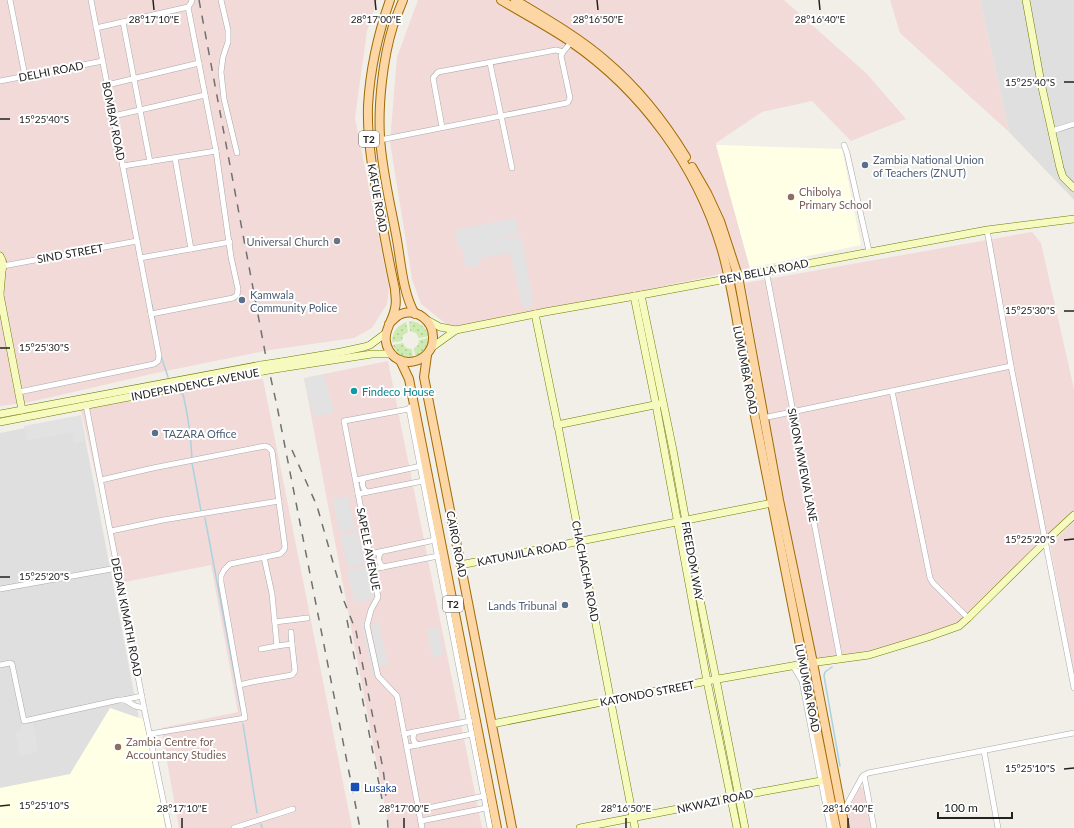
<svg xmlns="http://www.w3.org/2000/svg" width="1074" height="828" viewBox="0 0 1074 828" font-family="Lato,sans-serif">
<style>
.residential{fill:#e0dfdf}
.commercial{fill:#f2dad9}
.education{fill:#ffffe5}
.grass{fill:url(#grass-dots)}
.parking{fill:#e2e2e2}
.lines{fill:none;stroke-linecap:round;stroke-linejoin:round}
.stream{stroke:#aad3df;stroke-width:1.5}
.street-casing{stroke:#a9a9a9;stroke-width:6}
.secondary-casing{stroke:#707d05;stroke-width:8}
.primary-casing{stroke:#a06b00;stroke-width:10}
.street{stroke:#fff;stroke-width:5}
.secondary{stroke:#f7fabf;stroke-width:7}
.primary{stroke:#fcd6a4;stroke-width:8}
.rail{stroke:#707070;stroke-width:1.5;stroke-dasharray:8 8;stroke-linecap:butt}
.secondary-bridge-casing{stroke:#707d05;stroke-width:8;stroke-linecap:butt}
.secondary-bridge{stroke:#f7fabf;stroke-width:7}
.ticks{fill:none;stroke:#222;stroke-width:1.5}
.service-dot{fill:#5c6f8a;stroke:#fff;stroke-width:1.5}
.education-dot{fill:#8d6e63;stroke:#fff;stroke-width:1.5}
.worship-dot{fill:#6b7280;stroke:#fff;stroke-width:1.5}
.culture-dot{fill:#0f9aa8;stroke:#fff;stroke-width:1.5}
.transit-dot{fill:#1a4fb4;stroke:#fff;stroke-width:1.5}
.labels{text-anchor:middle;dominant-baseline:central;stroke-width:4;stroke-linejoin:round;paint-order:stroke}
.shield{fill:#fff;stroke:#646464;stroke-width:1}
.shield-label{font-size:10px;font-weight:bold;fill:#222}
.street-label{font-size:11px;fill:#222;stroke:#fff}
.service-label{font-size:11px;fill:#4e5e75;stroke:#fff;text-anchor:start}
.education-label{font-size:11px;fill:#785e54;stroke:#fff;text-anchor:start}
.worship-label{font-size:11px;fill:#5b616d;stroke:#fff;text-anchor:end}
.culture-label{font-size:11px;fill:#0d838f;stroke:#fff;text-anchor:start}
.transit-label{font-size:11px;fill:#164399;stroke:#fff;text-anchor:start}
.ticks-label{font-size:10px;text-anchor:middle;fill:#222;stroke:#fff;stroke-width:4;stroke-linejoin:round;paint-order:stroke}
</style>
<defs>
<pattern id="grass-dots" width="8" height="8" patternUnits="userSpaceOnUse"><rect width="8" height="8" fill="#cdebb0"/><path d="M2 2h.1M6 6h.1" fill="none" stroke="#b0c997" stroke-width="1.8" stroke-linecap="round"/></pattern>
</defs>
<rect width="100%" height="100%" fill="#f2efe9"/>
<g class="residential">
<polygon points="980,0 1074,0 1074,200 1009,132"/>
<polygon points="81,417 144,745 0,828 0,433"/>
</g>
<g class="commercial">
<polygon points="0,0 377,0 367,31 355,118 389,288 387,304 372,328 354,338 270,350 156,373 30,402 0,406"/>
<polygon points="418,0 784,0 867,74 906,119 851,141 812,101 762,112 716,143 750,268 454,330 421,304 412,279 390,142 397,57"/>
<polygon points="890,0 980,0 1009,132 900,33"/>
<polygon points="1032,232 1041,243 1074,389 1074,515 960,625 872,654 813,662 745,283"/>
<polygon points="388,361 482,828 389,828 304,378"/>
<polygon points="263,379 321,671 352,828 179,828 161,728 238,712 211,565 120,583 79,401"/>
<polygon points="1074,521 1074,676 1050,545"/>
<polygon points="860,787 866,788 873,828 849,828 846,816"/>
</g>
<g class="education">
<polygon points="716,145 842,149 861,245 750,268"/>
<polygon points="110,708 145,720 165,828 0,828 0,788 70,774"/>
</g>
<g class="grass">
<path d="M412,321C421,323 426,328 429,336L419,338L416,333L410,331L409,322Z"/>
<path d="M406,322L408,332L403,335L402,341L392,342C392,332 397,326 406,322Z"/>
<path d="M429,338C429,348 424,352 416,358L414,348L418,345L419,340Z"/>
<path d="M403,343L406,348L412,349L413,358C404,359 397,355 393,345Z"/>
</g>
<g class="parking">
<polygon points="515,218 519,234 492,241 521,236 533,301 532,305 529,308 525,307 522,304 510,253 481,258 480,263 476,267 474,268 469,267 464,262 464,255 463,254 462,248 458,248 455,230"/>
<polygon points="324,374 334,412 314,417 304,379"/>
<polygon points="81,415 86,441 74,443 72,432 27,441 24,426"/>
<polygon points="348,496 355,529 339,532 333,499"/>
<polygon points="357,531 365,564 348,568 340,535"/>
<polygon points="366,566 374,599 355,603 347,571"/>
<polygon points="363,620 374,673 372,673 361,621"/>
<polygon points="378,621 388,664 379,667 371,626"/>
<polygon points="438,627 443,655 432,657 427,629"/>
<polygon points="33,723 38,752 20,756 15,732 21,731 21,725"/>
</g>
<g class="lines">
<g class="stream">
<polyline points="152,304 153,312"/>
<polyline points="154,315 157,333"/>
<polyline points="161,356 168,377"/>
<path d="M173,392L183,394C188,415 191,437 192,459"/>
<polyline points="192,463 201,511"/>
<polyline points="205,518 241,710"/>
<polyline points="832,667 825,672 824,676 840,766"/>
<polyline points="243,724 257,813"/>
<polyline points="261,824 262,828"/>
</g>
<g class="street-casing">
<g id="street">
<polyline points="10,0 25,76"/>
<polyline points="221,0 228,30 228,42 223,57 221,72 224,99 237,153"/>
<polyline points="188,7 191,3 192,0"/>
<polyline points="123,22 140,110 205,95"/>
<polyline points="96,28 188,7 216,151 231,257 238,289 237,295 233,298 151,314"/>
<polyline points="490,63 512,168"/>
<polyline points="0,81 103,61"/>
<polyline points="107,85 199,63"/>
<polyline points="113,116 140,110 150,162"/>
<polyline points="442,127 433,78 438,72 556,50 563,52 573,40"/>
<polyline points="1052,131 1074,124"/>
<polyline points="380,140 567,103 568,102 570,98 561,56 563,52"/>
<polyline points="844,145 847,153 869,251"/>
<polyline points="175,158 191,249"/>
<polyline points="123,166 216,151"/>
<polyline points="987,230 1011,366 1074,688"/>
<polyline points="140,258 230,242"/>
<polyline points="3,266 83,251 137,241"/>
<polyline points="766,270 840,659"/>
<polyline points="892,391 930,578 933,583 968,618"/>
<polyline points="19,392 154,364 158,361 159,356 91,0"/>
<polyline points="86,405 144,708 169,828"/>
<polyline points="410,407 409,409 490,828"/>
<polyline points="409,409 344,421 378,597 371,610 367,625 378,676 397,696 422,828"/>
<polyline points="763,418 1011,366"/>
<path d="M364,478C361,484 362,488 367,492"/>
<polyline points="101,480 153,468 265,446 268,447 272,451 285,547 284,550 280,554 230,564 224,570 221,576 221,582 245,718 150,734"/>
<polyline points="356,480 421,466"/>
<polyline points="358,494 423,481"/>
<polyline points="111,531 163,520 279,501"/>
<path d="M381,552C377,558 378,562 383,567"/>
<polyline points="370,554 435,540"/>
<polyline points="373,569 438,556"/>
<polyline points="0,589 117,568"/>
<polyline points="275,622 307,618"/>
<polyline points="291,632 292,644"/>
<polyline points="261,649 277,646"/>
<polyline points="0,665 10,663 12,664 24,721 119,700 125,700 135,706 144,708"/>
<polyline points="793,666 802,681 830,828"/>
<polyline points="239,685 252,682 292,675 295,671 292,644 277,646 272,594 264,557"/>
<polyline points="123,700 142,696"/>
<path d="M415,732C412,737 412,741 418,745"/>
<polyline points="404,734 470,721"/>
<polyline points="407,747 472,734"/>
<polyline points="984,751 998,828"/>
<polyline points="864,775 874,828"/>
<polyline points="419,810 484,796"/>
<polyline points="843,812 862,777 868,773 1074,733"/>
<polyline points="421,821 486,808"/>
<polyline points="234,828 293,809"/>
</g>
</g>
<g class="secondary-casing">
<g id="secondary">
<polyline points="1026,0 1041,83 1060,168 1063,177 1074,188"/>
<path d="M0,256C4,262 4,268 0,274"/>
<polyline points="0,294 2,271"/>
<polyline points="0,295 22,410"/>
<polyline points="641,295 673,450 700,599 716,679 745,828"/>
<polyline points="634,296 656,405 707,681 737,828"/>
<polyline points="535,314 559,431 635,828"/>
<polyline points="427,320 440,327 456,330 545,312 641,295 987,230 1074,219"/>
<polyline points="431,348 456,330"/>
<polyline points="281,362 341,352 364,347 370,345 386,333"/>
<polyline points="281,368 372,354 392,354"/>
<polyline points="0,414 261,365"/>
<polyline points="0,422 263,371"/>
<polyline points="557,425 659,404"/>
<polyline points="460,565 772,503"/>
<polyline points="492,724 707,681 803,664 869,655 928,637 959,626 968,618 1046,541 1074,515"/>
<polyline points="580,828 688,807 739,796 826,780"/>
</g>
</g>
<g class="primary-casing">
<g id="primary">
<path d="M403,0C400,8 396,17 393,26C383,58 378,104 380,137C382,172 391,206 397,240C401,263 403,294 415,314"/>
<path d="M501,0C524,14 549,27 571,42C642,91 696,165 721,247C731,280 736,316 742,350L836,828"/>
<path d="M515,0C545,18 580,38 606,61C638,88 664,121 686,157"/>
<polyline points="692,167 707,193 720,221 738,276 779,500 813,663 845,828"/>
<path d="M389,324C393,320 396,316 401,314C417,308 433,321 433,337C434,364 396,372 387,346C382,332 393,321 395,308C397,302 395,295 395,289C389,262 384,234 379,206C373,173 367,140 368,106C370,70 378,34 390,0"/>
<polyline points="427,355 424,377 512,828"/>
<polyline points="400,360 409,379 497,828"/>
</g>
</g>
<use href="#street" class="street"/>
<use href="#secondary" class="secondary"/>
<use href="#primary" class="primary"/>
<g class="rail">
<polyline points="199,0 265,352 277,406 360,828"/>
<polyline points="292,450 317,506 344,601 356,631 383,769 385,784 388,828"/>
<polyline points="347,620 382,799"/>
</g>
<g class="secondary-bridge-casing">
<g id="secondary-bridge">
<polyline points="261,365 281,362"/>
<polyline points="263,371 281,368"/>
</g>
</g>
<use href="#secondary-bridge" class="secondary-bridge"/>
</g>
<path class="ticks" d="M153,0L154,10M375,0L376,10M597,0L598,10M819,0L820,10M1064,82H1074M0,119H10M1064,311H1074M0,348H10M1064,540L1074,539M0,577H10M1064,769L1074,768M0,806L10,805M182,818V828M404,818V828M626,818V828M848,818V828"/>
<g class="service-dot">
<circle cx="865" cy="165" r="4"/>
<circle cx="242" cy="300" r="4"/>
<circle cx="155" cy="433" r="4"/>
<circle cx="565" cy="605" r="4"/>
</g>
<g class="education-dot">
<circle cx="791" cy="197" r="4"/>
<circle cx="118" cy="747" r="4"/>
</g>
<circle class="worship-dot" cx="337" cy="241" r="4"/>
<circle class="culture-dot" cx="354" cy="391" r="4"/>
<rect class="transit-dot" x="350" y="782" width="10" height="10" rx="2"/>
<g class="labels">
<g class="shield">
<rect x="359" y="131" width="20" height="16" rx="3"/>
<rect x="443" y="596" width="20" height="16" rx="3"/>
</g>
<g class="shield-label">
<text x="369" y="139">T2</text>
<text x="453" y="604">T2</text>
</g>
<g class="street-label">
<text transform="translate(51 71) rotate(-11)">DELHI ROAD</text>
<text transform="translate(114 121) rotate(79)">BOMBAY ROAD</text>
<text transform="translate(378 198) rotate(80)">KAFUE ROAD</text>
<text transform="translate(70 253) rotate(-10)">SIND STREET</text>
<text transform="translate(764 271) rotate(-11)">BEN BELLA ROAD</text>
<text transform="translate(746 370) rotate(79)">LUMUMBA ROAD</text>
<text transform="translate(195 384) rotate(-11)">INDEPENDENCE AVENUE</text>
<text transform="translate(803 465) rotate(79)">SIMON MWEWA LANE</text>
<text transform="translate(457 544) rotate(79)">CAIRO ROAD</text>
<text transform="translate(369 549) rotate(79)">SAPELE AVENUE</text>
<text transform="translate(522 553) rotate(-11)">KATUNJILA ROAD</text>
<text transform="translate(693 561) rotate(80)">FREEDOM WAY</text>
<text transform="translate(586 571) rotate(79)">CHACHACHA ROAD</text>
<text transform="translate(127 617) rotate(79)">DEDAN KIMATHI ROAD</text>
<text transform="translate(808 688) rotate(79)">LUMUMBA ROAD</text>
<text transform="translate(647 693) rotate(-11)">KATONDO STREET</text>
<text transform="translate(715 801) rotate(-12)">NKWAZI ROAD</text>
</g>
<g class="service-label">
<text x="873" y="159">Zambia National Union<tspan x="873" dy="13">of Teachers (ZNUT)</tspan></text>
<text x="250" y="294">Kamwala<tspan x="250" dy="13">Community Police</tspan></text>
<text x="163" y="433">TAZARA Office</text>
<text x="557" y="605" text-anchor="end">Lands Tribunal</text>
</g>
<g class="education-label">
<text x="799" y="191">Chibolya<tspan x="799" dy="13">Primary School</tspan></text>
<text x="126" y="741">Zambia Centre for<tspan x="126" dy="13">Accountancy Studies</tspan></text>
</g>
<g class="worship-label">
<text x="329" y="241">Universal Church</text>
</g>
<g class="culture-label">
<text x="362" y="391">Findeco House</text>
</g>
<g class="transit-label">
<text x="364" y="787">Lusaka</text>
</g>
</g>
<g class="ticks-label">
<text x="154" y="23">28°17'10"E</text>
<text x="376" y="23">28°17'00"E</text>
<text x="598" y="23">28°16'50"E</text>
<text x="820" y="23">28°16'40"E</text>
<text x="1030" y="86">15°25'40"S</text>
<text x="44" y="123">15°25'40"S</text>
<text x="1030" y="314">15°25'30"S</text>
<text x="44" y="351">15°25'30"S</text>
<text x="1030" y="543">15°25'20"S</text>
<text x="44" y="580">15°25'20"S</text>
<text x="1030" y="772">15°25'10"S</text>
<text x="44" y="809">15°25'10"S</text>
<text x="182" y="812">28°17'10"E</text>
<text x="404" y="812">28°17'00"E</text>
<text x="626" y="812">28°16'50"E</text>
<text x="848" y="812">28°16'40"E</text>
</g>
<path d="M938 812v6h74v-6" fill="none" stroke="#222222" stroke-width="2"/>
<text x="944" y="812" font-size="12" fill="#222222" stroke="#ffffff" stroke-width="3" paint-order="stroke">100 m</text>
</svg>
